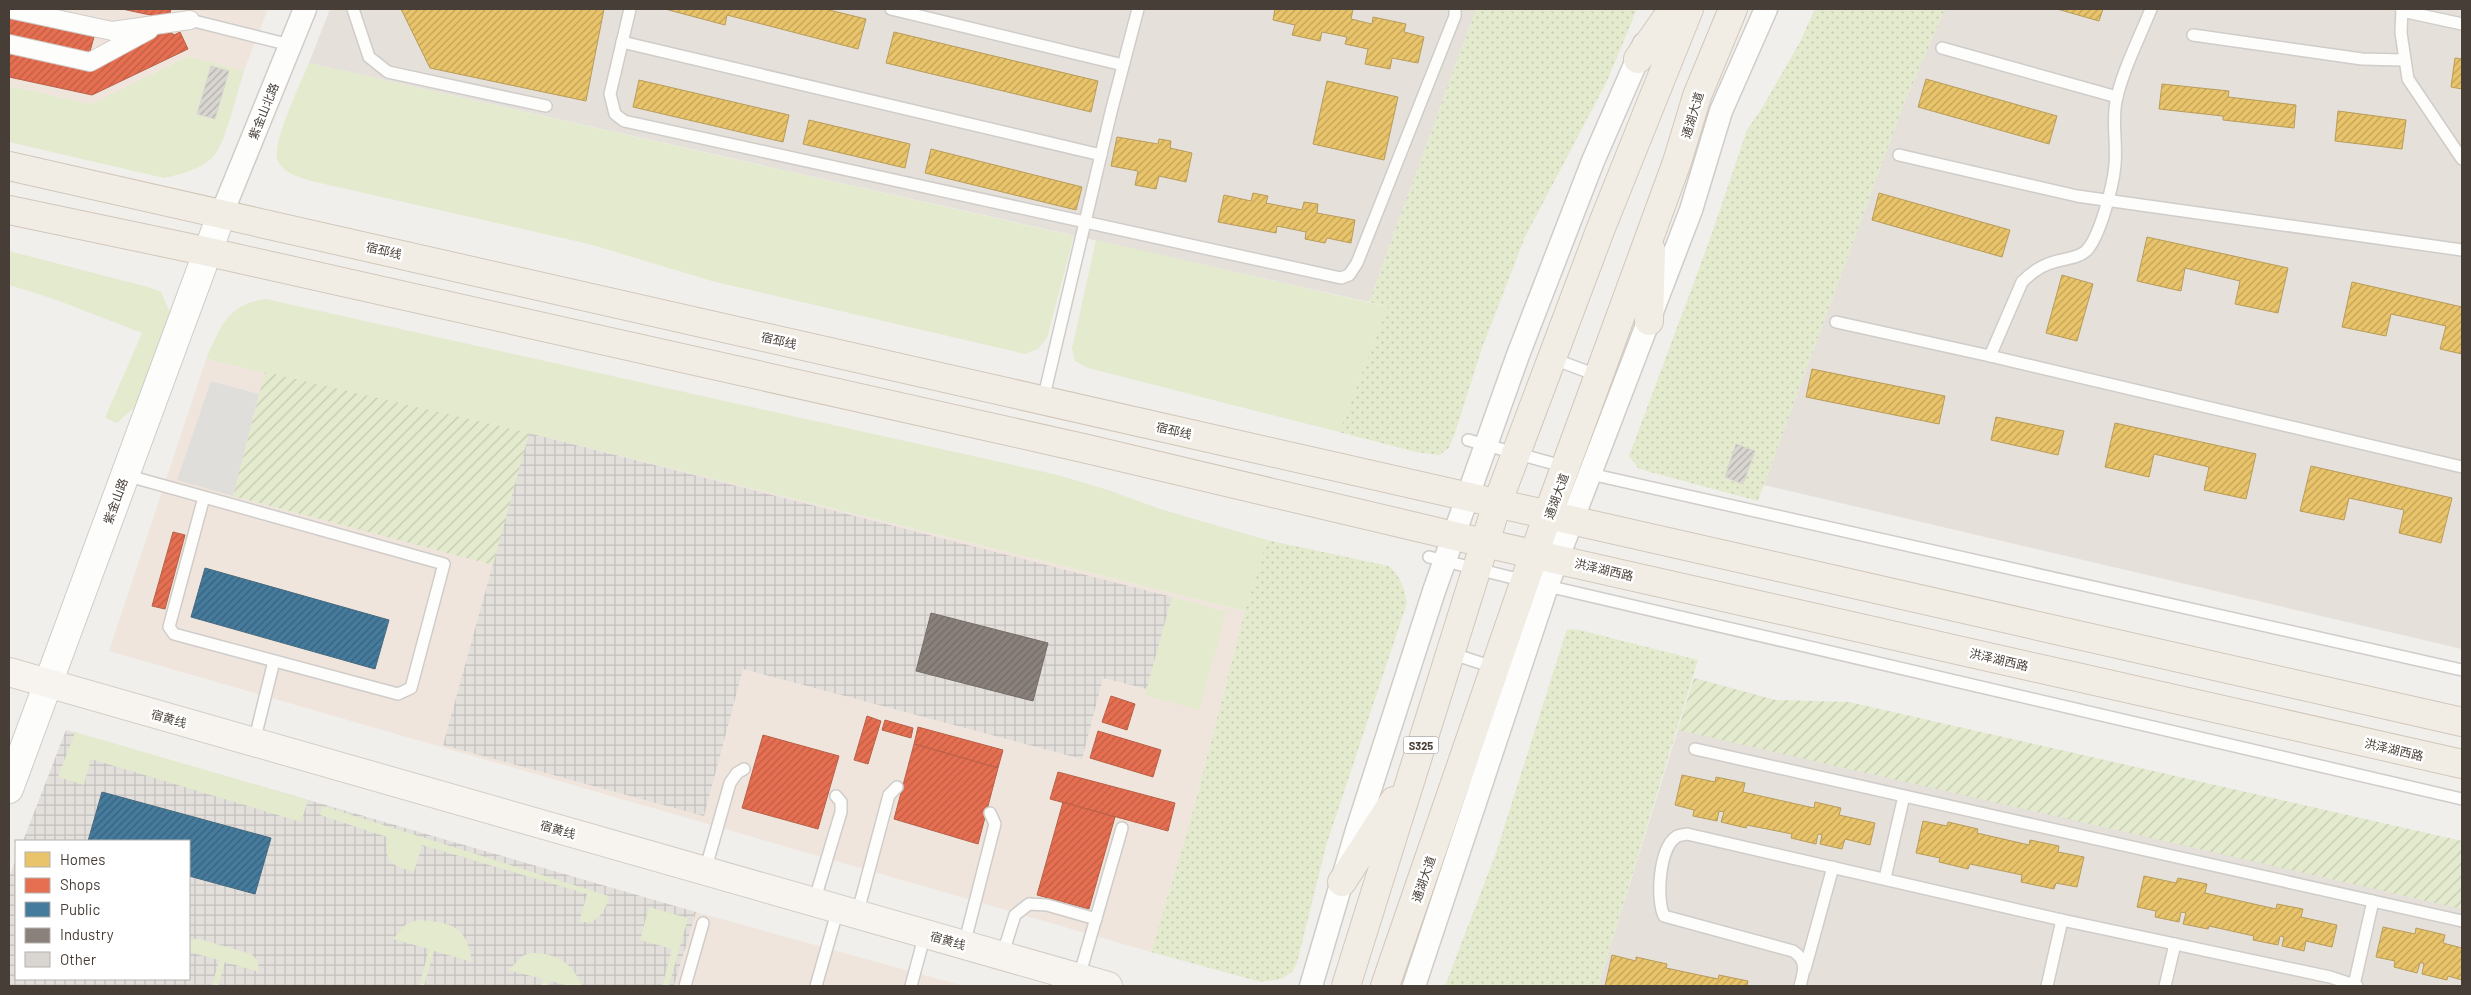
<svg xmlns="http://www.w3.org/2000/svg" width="2471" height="995" viewBox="0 0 2471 995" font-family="Barlow,'Noto Sans SC',sans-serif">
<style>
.residential{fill:#e5e0d9}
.commercial{fill:#f0e5dc}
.industrial{fill:url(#industrial-grid)}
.grass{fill:#e3eacd}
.park{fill:url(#park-dots)}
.garden{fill:url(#garden-furrows)}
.parking{fill:#e0dedb}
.homes{fill:url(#homes-hatch);stroke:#b89c5b}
.shops{fill:url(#shops-hatch);stroke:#b76049}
.public{fill:url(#public-hatch);stroke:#46697e}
.industry{fill:url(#industry-hatch);stroke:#766d67}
.building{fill:url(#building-hatch);stroke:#d9d5d2}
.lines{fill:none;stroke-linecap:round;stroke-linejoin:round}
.service-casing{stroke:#cfccc9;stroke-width:14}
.pedestrian-casing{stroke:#cfccc9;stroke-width:20}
.minor-casing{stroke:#cfccc9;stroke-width:25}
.tertiary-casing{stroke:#cfccc9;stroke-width:30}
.secondary-casing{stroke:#d3cdc6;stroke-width:30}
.primary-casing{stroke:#d3c7ba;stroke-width:30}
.service{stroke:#fdfdfc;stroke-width:11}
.pedestrian{stroke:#fdfdfc;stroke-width:18}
.minor{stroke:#fdfdfc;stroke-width:22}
.tertiary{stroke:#fdfdfc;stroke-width:28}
.secondary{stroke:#f7f4ef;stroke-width:28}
.primary{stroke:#f1ece4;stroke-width:28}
.labels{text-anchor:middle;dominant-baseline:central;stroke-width:5;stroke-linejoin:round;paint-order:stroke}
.shield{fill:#fff;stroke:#7e7873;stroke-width:1}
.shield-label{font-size:11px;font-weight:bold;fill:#473e37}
.street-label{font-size:12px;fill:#473e37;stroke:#fff}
</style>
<defs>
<pattern id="industrial-grid" width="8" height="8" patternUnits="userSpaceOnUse" patternTransform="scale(1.25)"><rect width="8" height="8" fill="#e3dfdb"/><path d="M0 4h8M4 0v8" fill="none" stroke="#c4c0bd"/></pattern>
<pattern id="park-dots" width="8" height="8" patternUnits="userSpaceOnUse" patternTransform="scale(1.25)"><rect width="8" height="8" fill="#e3eacd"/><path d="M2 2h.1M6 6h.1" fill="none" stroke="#c4cab1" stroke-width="1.8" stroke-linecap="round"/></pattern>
<pattern id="garden-furrows" width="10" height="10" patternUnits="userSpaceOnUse" patternTransform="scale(1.25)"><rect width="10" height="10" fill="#e3eacd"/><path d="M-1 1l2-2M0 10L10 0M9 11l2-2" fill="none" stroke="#c4cab1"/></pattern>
<pattern id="homes-hatch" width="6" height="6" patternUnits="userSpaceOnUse" patternTransform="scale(1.25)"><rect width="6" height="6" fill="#e9c46a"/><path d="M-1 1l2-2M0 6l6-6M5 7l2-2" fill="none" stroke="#bfa158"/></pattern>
<pattern id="shops-hatch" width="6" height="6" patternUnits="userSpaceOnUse" patternTransform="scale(1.25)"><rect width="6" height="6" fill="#e76f51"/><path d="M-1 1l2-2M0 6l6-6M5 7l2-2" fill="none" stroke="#bd5d44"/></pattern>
<pattern id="public-hatch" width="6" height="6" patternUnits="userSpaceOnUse" patternTransform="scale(1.25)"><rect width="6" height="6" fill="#457b9d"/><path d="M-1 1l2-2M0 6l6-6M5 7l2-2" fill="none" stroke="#39617a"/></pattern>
<pattern id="industry-hatch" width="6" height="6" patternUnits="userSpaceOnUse" patternTransform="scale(1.25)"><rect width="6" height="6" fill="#8a817c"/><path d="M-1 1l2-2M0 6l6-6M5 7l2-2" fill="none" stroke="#736b66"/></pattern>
<pattern id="building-hatch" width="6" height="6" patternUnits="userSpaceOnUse" patternTransform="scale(1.25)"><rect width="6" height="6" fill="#d9d6d2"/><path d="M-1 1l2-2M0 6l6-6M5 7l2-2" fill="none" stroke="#b2afab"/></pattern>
</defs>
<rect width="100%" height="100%" fill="#f1efec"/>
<g class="residential">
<polygon points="330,9 1476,9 1369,302 309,63"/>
<polygon points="1945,9 2462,9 2462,649 1764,485 1903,106"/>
<polygon points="1694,678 1775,700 2462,842 2462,986 1598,986"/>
</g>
<g class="commercial">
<polygon points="9,9 268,9 244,71 187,56 91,104 9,86"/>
<polygon points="206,359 529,433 1245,611 1190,822 1151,952 109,651"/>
<polygon points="696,912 964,986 674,986"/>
</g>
<g class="industrial">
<polygon points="529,433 1172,597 1147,689 1103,678 1082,759 743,669 704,816 443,745"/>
<polygon points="66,730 696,912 674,986 9,986 9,878 16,859 16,979 189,979 189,841 23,841"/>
</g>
<g class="grass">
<path d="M188,56L244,71C238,89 226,140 216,153C204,169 182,174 164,178L9,142V86L91,104Z"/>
<path d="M309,63L1074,236L1047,338L1038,349L1025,354L712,281L589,244L311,181C299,177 281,173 277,158C273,141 301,82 309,63Z"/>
<polygon points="1096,240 1388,307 1339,432 1088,368 1075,361 1072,349"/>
<polygon points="9,251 148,287 161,292 170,313 138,404 117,423 105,418 142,333 54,299 9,285"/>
<path d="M266,299L1058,475L1111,491L1160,509L1267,540L1245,611L529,433L206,359C221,326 228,304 266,299Z"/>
<polygon points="1172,597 1226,612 1199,710 1145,695"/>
<polygon points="75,732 308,800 301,822 91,759 84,785 58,777"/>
<path d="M323,806L609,896C606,908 603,915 592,922H579L587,894L422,845L414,872C391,865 384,863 387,837L320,815Z"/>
<polygon points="649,907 688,918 669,986 662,986 672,949 640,940"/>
<path d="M417,920C451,922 467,925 472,962L434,951L424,986H419L429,949L393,939L405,925Z"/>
<polygon points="193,939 200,939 251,954 258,961 259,972 225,962 218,986 212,986 219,960 189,952 189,943"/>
<path d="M532,953C557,953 573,963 582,986H570L550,981L548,986H541L543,979L508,970L524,955Z"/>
</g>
<g class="park">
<polygon points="1476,9 1637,9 1607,81 1525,237 1482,348 1455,433 1449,448 1439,455 1416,452 1339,432 1388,307 1369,302"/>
<polygon points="1815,9 1945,9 1903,106 1758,501 1650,472 1638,468 1629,456 1709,242 1747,130 1762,108 1799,44"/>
<path d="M1267,540L1389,566C1401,577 1404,587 1407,603L1326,846L1297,963L1292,972L1281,979L1261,982L1151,952L1190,822L1245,611Z"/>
<polygon points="1567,629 1580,630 1698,660 1598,986 1445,986 1496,853"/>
</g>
<g class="garden">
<polygon points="265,372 529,433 493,565 233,496"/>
<polygon points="1694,678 1775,700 1849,702 2462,841 2462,909 1678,730"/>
</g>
<polygon class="parking" points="211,381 259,394 233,496 177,480"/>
<g class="homes">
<polygon points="401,9 604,9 586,101 430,68"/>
<polygon points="665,9 825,9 866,19 858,49 727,15 725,25"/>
<polygon points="1275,9 1353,9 1351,19 1372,24 1373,17 1406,24 1404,32 1424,37 1418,63 1392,58 1390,69 1365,64 1368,49 1345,44 1347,37 1322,32 1320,41 1292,35 1295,25 1273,20"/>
<polygon points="2057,9 2103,9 2099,21"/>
<polygon points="894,32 1098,81 1091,112 886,63"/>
<polygon points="2455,58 2462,59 2462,89 2451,87"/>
<polygon points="1926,79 2057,116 2049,144 1918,107"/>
<polygon points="639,80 789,115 783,142 633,107"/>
<polygon points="1327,81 1398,97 1384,160 1313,144"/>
<polygon points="2162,84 2229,91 2228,97 2296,105 2294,128 2223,120 2223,116 2159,109"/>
<polygon points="2338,111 2406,120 2402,149 2335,141"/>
<polygon points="809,120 910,144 905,168 803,144"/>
<polygon points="1117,137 1158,144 1159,139 1171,141 1170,148 1192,153 1186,182 1159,176 1156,189 1135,185 1138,171 1111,166"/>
<polygon points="931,149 1082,187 1076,210 925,173"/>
<polygon points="1253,193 1268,196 1266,203 1302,210 1304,202 1318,204 1317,213 1355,220 1351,243 1327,238 1325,243 1305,239 1306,232 1277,226 1276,233 1218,222 1224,195 1251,201"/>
<polygon points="1879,193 2010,230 2002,257 1872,220"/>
<polygon points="2147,237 2288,268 2278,313 2235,304 2240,281 2185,268 2181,291 2137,281"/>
<polygon points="2062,275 2093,284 2077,341 2046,333"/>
<polygon points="2352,282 2462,307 2462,354 2440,349 2446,326 2391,314 2386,336 2342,327"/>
<polygon points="1812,369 1945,396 1939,424 1806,397"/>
<polygon points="1996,417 2064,431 2058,455 1991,440"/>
<polygon points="2115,423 2256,454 2246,499 2204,490 2209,467 2154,454 2149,477 2105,467"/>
<polygon points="2311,466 2452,498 2441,543 2399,533 2404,510 2349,498 2344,520 2300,511"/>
<polygon points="1682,775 1715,782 1716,777 1745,783 1743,792 1814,808 1815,802 1841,808 1839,815 1875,823 1870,845 1845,839 1842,849 1820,844 1822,835 1818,834 1816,844 1791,838 1792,834 1747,825 1746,828 1721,822 1724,812 1719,811 1717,821 1693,816 1694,810 1675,805"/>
<polygon points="1923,821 1947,826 1948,822 1978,829 1977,833 2029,845 2030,840 2059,846 2058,852 2084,857 2077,887 2056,883 2054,889 2021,882 2022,875 1970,864 1968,869 1939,862 1940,858 1916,853"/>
<polygon points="2144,876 2176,883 2178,878 2207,884 2205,893 2276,909 2277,904 2303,909 2301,917 2337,925 2332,947 2306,941 2304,951 2282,946 2284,937 2280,936 2278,945 2253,940 2254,936 2209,926 2208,929 2183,924 2186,913 2181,912 2179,922 2155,917 2156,911 2137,907"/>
<polygon points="2383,927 2415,934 2416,928 2445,935 2443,943 2462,948 2462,980 2448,976 2447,980 2422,974 2424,963 2420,963 2417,973 2394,967 2395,961 2376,957"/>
<polygon points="1612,955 1636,961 1636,957 1667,964 1666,968 1718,979 1719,975 1748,981 1747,986 1605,986"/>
</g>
<g class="shops">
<polygon points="122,9 171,9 170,13 155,16"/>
<polygon points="9,18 94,37 89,55 9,36"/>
<polygon points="167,28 174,35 180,32 188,49 92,95 9,77 9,49 91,68"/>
<polygon points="173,532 185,535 165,609 152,606"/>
<polygon points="1111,696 1135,704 1127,730 1102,722"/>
<polygon points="867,716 881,721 868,764 854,760"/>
<polygon points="885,720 913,728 911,738 882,730"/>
<polygon points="918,727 1003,750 998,768 914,744"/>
<polygon points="1098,731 1161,750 1153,777 1090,758"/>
<polygon points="763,735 839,756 818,829 742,808"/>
<polygon points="914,744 998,768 978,844 894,819"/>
<polygon points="1058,772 1175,803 1168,831 1050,799"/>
<polygon points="1063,802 1115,817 1089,909 1037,895"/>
</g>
<g class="public">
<polygon points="205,568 389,620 375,669 191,617"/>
<polygon points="102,792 271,838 255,894 189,876 189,841 88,841"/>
</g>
<polygon class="industry" points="931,613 1048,643 1033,701 916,671"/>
<g class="building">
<polygon points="211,66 229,71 215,119 197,114"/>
<polygon points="1736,444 1755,451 1743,484 1725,477"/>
</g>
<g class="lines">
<g class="service-casing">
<g id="service">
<polyline points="353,9 369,57 388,72 546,106"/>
<polyline points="630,9 610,94 615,114 624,121 1341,278 1349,275 1357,263 1455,16 1455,9"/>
<polyline points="891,9 1123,65"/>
<polyline points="2402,9 2401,33 2408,79 2462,159"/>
<polyline points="2402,11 2462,24"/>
<polyline points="190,20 290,45"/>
<polyline points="2193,35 2362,59 2403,60"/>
<polyline points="622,42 1101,155"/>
<polyline points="1942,48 2117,97"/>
<polyline points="1899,155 2077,196 2462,250"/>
<polyline points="1836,322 1990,356 2462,467"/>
<path d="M1990,356L2022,282C2031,273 2042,265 2054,262C2065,258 2077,259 2086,251C2100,237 2113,186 2115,165C2117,144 2112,122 2116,101C2123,69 2139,39 2151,9"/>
<polyline points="1551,358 1599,376"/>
<polyline points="1043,400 1111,112 1138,9"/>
<polyline points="1468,440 1566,467"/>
<polyline points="1586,473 2462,670"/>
<polyline points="125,475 444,564 411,688 398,694 174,634 169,627 204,497"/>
<polyline points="1429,557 1525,581"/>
<polyline points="1543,585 2462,799"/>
<polyline points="1450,653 1496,668"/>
<polyline points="254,742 274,661"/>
<polyline points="1695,749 2462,921"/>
<polyline points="705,871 730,783 737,773 744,769"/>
<polyline points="1885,878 1904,796"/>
<polyline points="814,902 841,812 841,802 836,796"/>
<polyline points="857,915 889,795 897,787"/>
<polyline points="964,945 995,824 990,813"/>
<polyline points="1002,956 1015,915 1029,904 1047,905 1096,919"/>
<polyline points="1805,969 1833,867"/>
<polyline points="1079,977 1122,828"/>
<polyline points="2354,985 2373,901"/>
<polyline points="685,986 703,923"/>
<polyline points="816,986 838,909"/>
<polyline points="911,986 925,934"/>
<path d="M1800,986C1804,971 1808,961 1793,951L1664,916C1656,899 1659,849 1676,837C1678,835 1683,835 1687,834L2062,920L2330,977L2357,986"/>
<polyline points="2047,986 2062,920"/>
<polyline points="2165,986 2175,944"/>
</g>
</g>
<g class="pedestrian-casing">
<g id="pedestrian">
<polyline points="10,9 112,31 190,20"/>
<polyline points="9,44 90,62 149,30"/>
</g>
</g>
<g class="minor-casing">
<g id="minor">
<polyline points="222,213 305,9"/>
<polyline points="1311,986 1357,830 1434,591 1518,355 1593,161 1644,44"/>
<polyline points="1414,986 1547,586 1691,210 1721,111 1766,9"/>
</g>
</g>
<g class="tertiary-casing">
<polyline id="tertiary" points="9,789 222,213"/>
</g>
<g class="secondary-casing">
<polyline id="secondary" points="9,672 1108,986"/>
</g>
<g class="primary-casing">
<g id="primary">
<polyline points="1638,59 1673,9"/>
<polyline points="9,166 2462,722"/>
<polyline points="9,210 209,252 1083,448 1484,543 2462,764"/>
<polyline points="1649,321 1651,250"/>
<polyline points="1342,882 1394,801"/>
<polyline points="1346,986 1497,504 1601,228 1689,9"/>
<polyline points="1385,986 1548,514 1677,162 1697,96 1733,9"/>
</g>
</g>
<use href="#service" class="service"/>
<use href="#pedestrian" class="pedestrian"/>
<use href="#minor" class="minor"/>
<use href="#tertiary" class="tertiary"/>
<use href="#secondary" class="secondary"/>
<use href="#primary" class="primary"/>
</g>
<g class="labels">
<rect class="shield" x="1403.5" y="736.5" width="35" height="17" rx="4"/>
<g class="shield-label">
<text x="1421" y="745">S325</text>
</g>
<g class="street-label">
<text transform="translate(263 111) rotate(-68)">紫金山北路</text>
<text transform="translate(1692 115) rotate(-73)">通湖大道</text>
<text transform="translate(384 250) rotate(13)">宿邳线</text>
<text transform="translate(779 340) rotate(13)">宿邳线</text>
<text transform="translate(1174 430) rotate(13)">宿邳线</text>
<text transform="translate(1556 496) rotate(-70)">通湖大道</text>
<text transform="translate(115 501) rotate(-70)">紫金山路</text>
<text transform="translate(1604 569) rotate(13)">洪泽湖西路</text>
<text transform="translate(1999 659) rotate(13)">洪泽湖西路</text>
<text transform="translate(169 718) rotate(16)">宿黄线</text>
<text transform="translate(2394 749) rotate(13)">洪泽湖西路</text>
<text transform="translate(558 829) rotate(16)">宿黄线</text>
<text transform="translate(1423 879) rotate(-71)">通湖大道</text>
<text transform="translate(948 940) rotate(16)">宿黄线</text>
</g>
</g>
<rect width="2471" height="995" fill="none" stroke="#473e37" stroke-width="20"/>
<rect x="15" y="840" width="175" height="140" fill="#ffffff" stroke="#b5b2af"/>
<rect x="25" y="852" width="25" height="15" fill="#e9c46a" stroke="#b5b2af"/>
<text x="60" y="865" font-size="15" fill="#473e37">Homes</text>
<rect x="25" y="878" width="25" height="15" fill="#e76f51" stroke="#b5b2af"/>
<text x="60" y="890" font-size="15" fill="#473e37">Shops</text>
<rect x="25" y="902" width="25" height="15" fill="#457b9d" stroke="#b5b2af"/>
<text x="60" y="915" font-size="15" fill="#473e37">Public</text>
<rect x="25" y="928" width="25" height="15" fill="#8a817c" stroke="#b5b2af"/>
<text x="60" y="940" font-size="15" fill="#473e37">Industry</text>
<rect x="25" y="952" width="25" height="15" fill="#d9d6d2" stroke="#b5b2af"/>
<text x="60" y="965" font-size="15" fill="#473e37">Other</text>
</svg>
